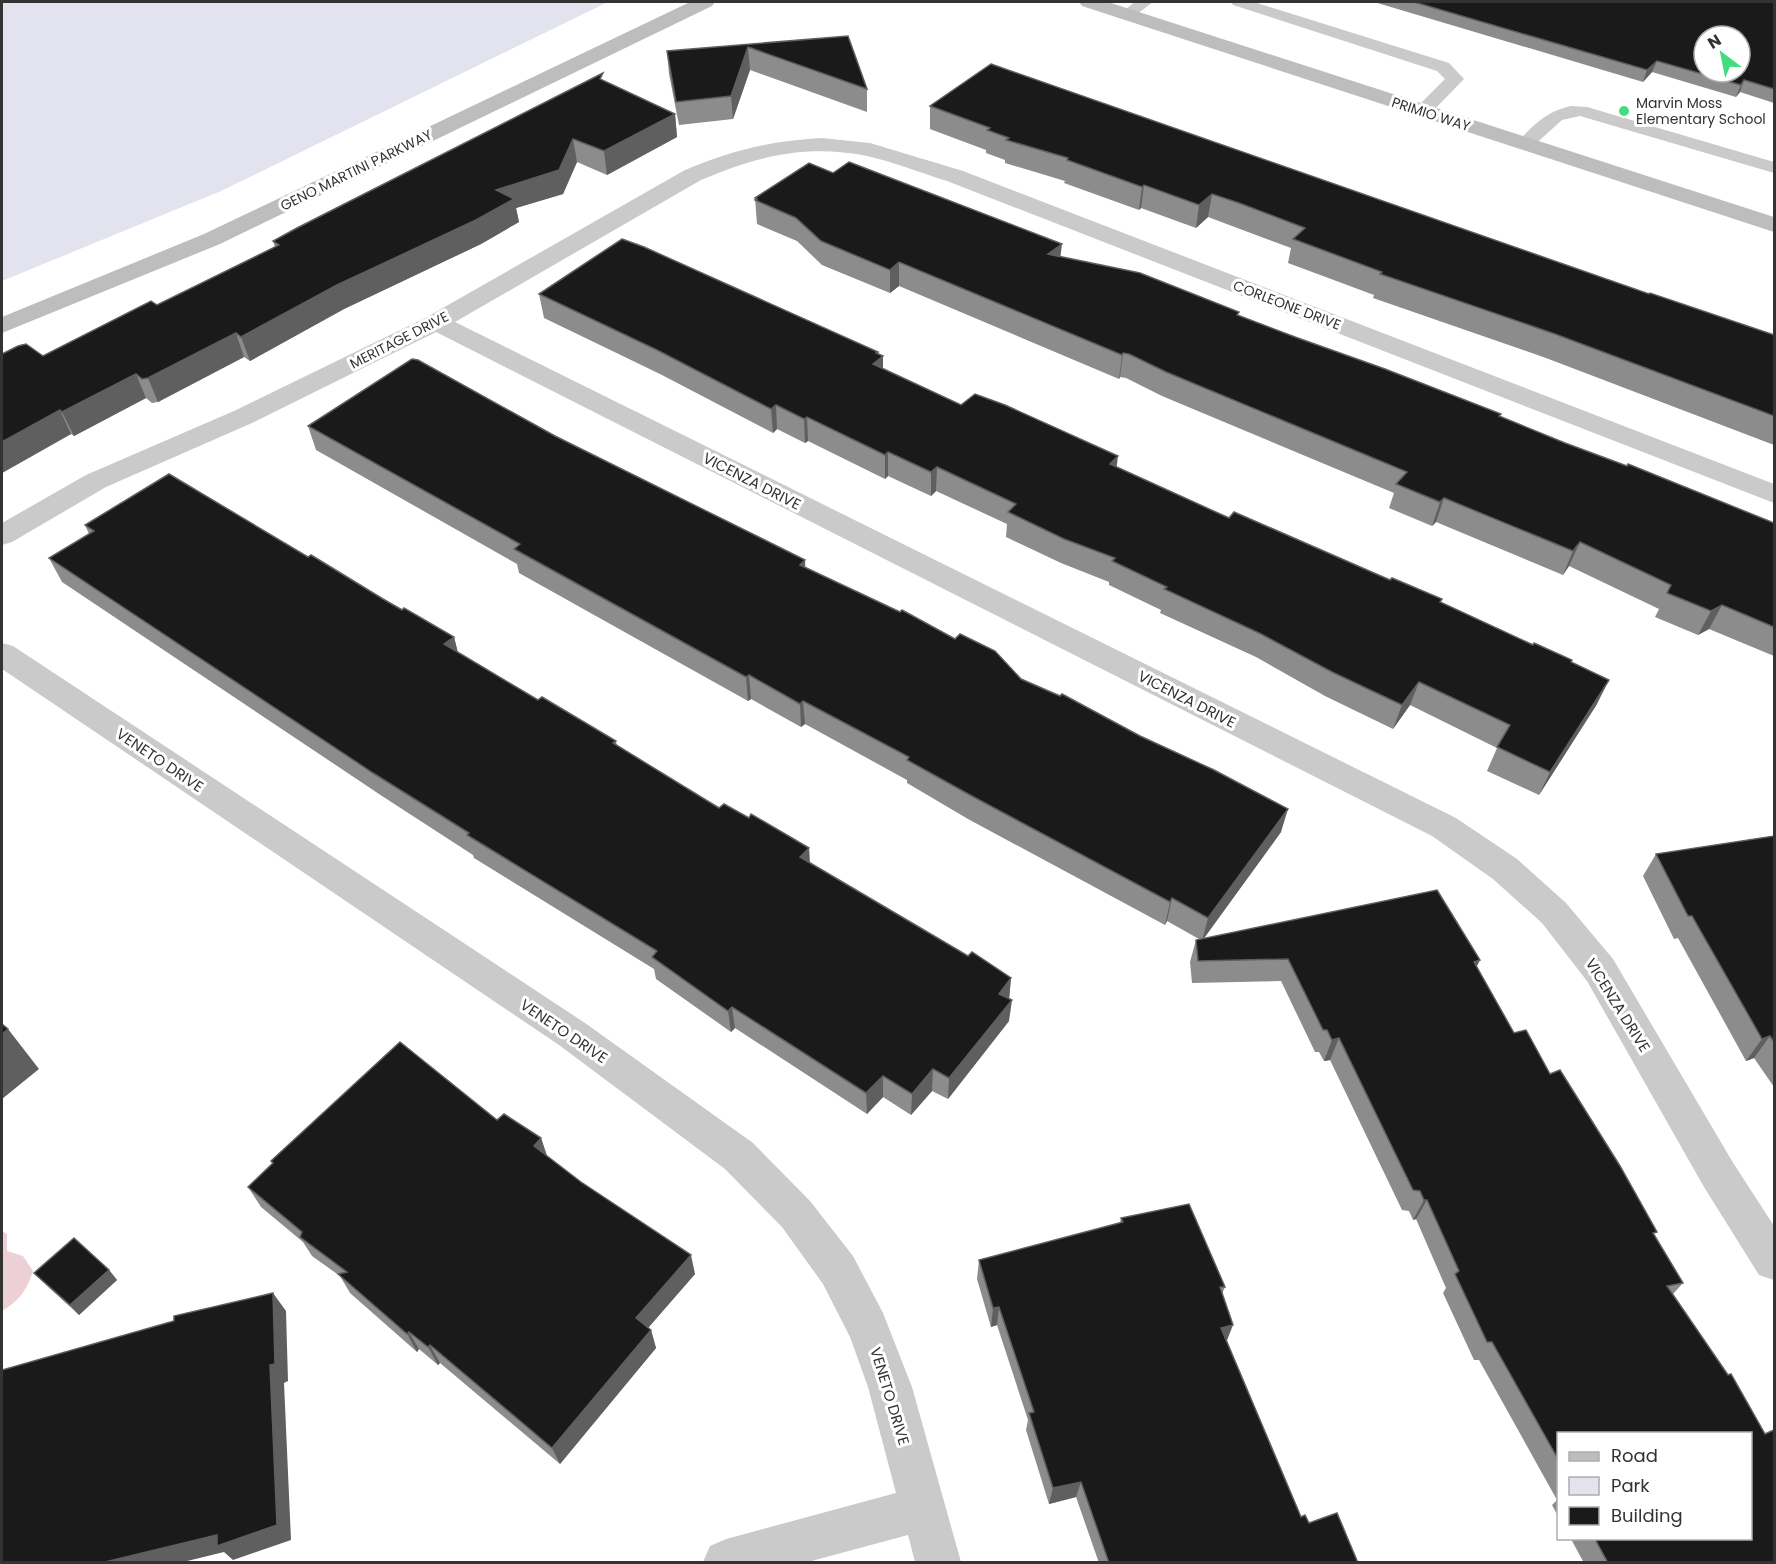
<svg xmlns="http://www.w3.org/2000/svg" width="1776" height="1564" viewBox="0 0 1776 1564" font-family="Poppins,sans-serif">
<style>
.green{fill:#e2e3ee}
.water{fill:#ecd0d5}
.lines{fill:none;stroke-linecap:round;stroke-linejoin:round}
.lane{fill:#cacaca;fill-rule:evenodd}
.street{fill:#cacaca;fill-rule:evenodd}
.secondary{fill:#bdbdbd;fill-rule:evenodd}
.wall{fill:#8c8c8c}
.shaded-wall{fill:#5f5f5f}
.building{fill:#1a1a1a;stroke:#5f5f5f;stroke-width:1.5;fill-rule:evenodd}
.poi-dot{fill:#43dc7e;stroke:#fff;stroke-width:2}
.labels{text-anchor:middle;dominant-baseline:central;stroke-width:6;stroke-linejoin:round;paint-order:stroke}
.far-poi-label{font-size:14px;fill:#333;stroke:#fff;text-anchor:start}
.far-street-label{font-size:14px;fill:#333;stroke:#fff}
.street-label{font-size:15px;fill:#333;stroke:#fff}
</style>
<rect width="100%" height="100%" fill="#fff"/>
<polygon class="green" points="2,2 608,2 221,191 2,281"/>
<path class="water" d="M2,1231L7,1234V1251L23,1256L33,1271C27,1290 19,1301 2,1311Z"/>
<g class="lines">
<g class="lane">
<polygon points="1135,2 1153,2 1133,17 1121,17 1119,14"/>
<polygon points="1231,2 1254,2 1449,63 1464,79 1429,115 1417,115 1414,111 1417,107 1445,79 1437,71 1233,5"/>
<path d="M1571,106L1587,107L1774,162V173L1580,116L1562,120L1531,148H1519L1516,144L1519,140C1535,124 1547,111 1571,106Z"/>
</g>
<g class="street">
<path d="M822,138L870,143L963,171L1774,484V503L947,181C921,173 894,162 867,156C806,144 757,156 701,180L455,322L1456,818L1517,859L1566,903L1613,959L1732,1161L1774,1226V1280L1759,1275L1704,1187L1587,981L1542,923L1493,879L1432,836L436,332L252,423L106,487L12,542L2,545V523L86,475L234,411L427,317L685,170C733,150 770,141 822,138Z"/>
<polygon points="2,643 13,646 585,1023 753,1143 810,1201 853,1256 883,1313 912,1387 961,1562 915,1562 908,1535 808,1562 703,1562 710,1546 726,1539 896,1493 868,1387 850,1337 823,1284 782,1227 725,1169 559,1045 2,669"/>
</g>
<g class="secondary">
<polygon points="690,2 715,2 712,6 220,244 2,333 2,317 204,234"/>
<polygon points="1079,2 1108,2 1774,217 1774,232 1082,6"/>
</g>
</g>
<g class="wall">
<polygon points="1374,2 1774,2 1774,103 1740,92 1736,97 1652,72 1643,82"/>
<polygon points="848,36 867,89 867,112 750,70 733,119 679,125 669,74 667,51"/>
<polygon points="604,81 675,114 677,137 607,175 577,162 563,194 516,208 519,222 481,244 344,309 250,361 244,357 158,402 152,403 146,398 74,436 71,434 2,473 2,354 43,356 157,305 275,247 273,241"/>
<polygon points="930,106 1649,294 1774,335 1774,334 1774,445 1546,358 1373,298 1374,295 1288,263 1291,248 1208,217 1196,228 1141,208 1139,210 1064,183 1065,181 1005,163 1005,160 986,153 986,150 930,129"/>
<polygon points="833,173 1060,257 1239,315 1565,443 1774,523 1774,656 1709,629 1698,635 1655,617 1659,609 1569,566 1563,575 1436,522 1432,526 1389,508 1394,493 1162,396 1126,378 1120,377 1119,379 899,286 890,293 822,265 797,241 757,224 755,198"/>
<polygon points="539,294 878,352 883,369 961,405 1117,467 1229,518 1441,602 1571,662 1597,704 1539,795 1487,771 1497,748 1410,705 1393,729 1325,696 1256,657 1160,613 1161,610 1109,585 1109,582 1061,563 1006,537 1007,524 936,491 931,496 888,476 885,479 808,441 805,443 777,429 773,433 660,374 544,318"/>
<polygon points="308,426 555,436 805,560 805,567 1021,679 1281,832 1204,938 1480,960 1476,967 1514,1033 1550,1074 1654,1235 1683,1283 1673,1294 1774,1563 1584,1563 1571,1539 1750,1539 1558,1434 1558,1516 1552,1505 1557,1500 1479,1360 1474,1360 1443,1293 1446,1288 1416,1219 1413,1220 1409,1211 1402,1210 1330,1060 1324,1061 1319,1052 1315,1052 1281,981 1192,983 1190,962 1196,940 1199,939 1167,921 1165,925 968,819 907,783 907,780 805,724 801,727 751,699 748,701 519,573 517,564 316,450"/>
<polygon points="85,525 308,557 383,599 454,637 458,653 538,700 616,741 617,746 719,808 749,818 809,848 810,863 968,956 1011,978 1009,999 1009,1021 948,1099 932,1091 911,1115 883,1097 867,1114 735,1028 731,1032 656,979 654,969 474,858 473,855 382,796 62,582 49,558 89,534"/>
<polygon points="1774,836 1774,1087 1754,1058 1746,1061 1678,938 1674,939 1643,876 1656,854"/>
<polygon points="497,1120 541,1138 547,1156 695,1274 648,1328 651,1330 656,1348 560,1464 440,1363 438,1365 419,1349 417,1352 350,1293 340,1276 312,1256 303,1242 261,1207 248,1187"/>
<polygon points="1121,1218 1225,1287 1222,1294 1227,1341 1301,1517 1358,1563 1099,1563 1076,1497 1049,1504 1026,1430 1028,1420 997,1325 991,1327 977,1279 979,1260 1120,1223"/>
<polygon points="109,1270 117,1280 79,1315 44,1283 34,1273"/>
</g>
<g class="shaded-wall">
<polygon points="748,47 750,70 733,119 731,96"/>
<polygon points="1657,61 1652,72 1643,82 1647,70"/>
<polygon points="1744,80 1740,92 1736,97 1741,85"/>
<polygon points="675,114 677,137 607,175 604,151"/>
<polygon points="573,139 577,162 563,194 516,208 519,222 481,244 344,309 250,361 241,337 496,190"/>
<polygon points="1144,185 1141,208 1139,210 1142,187"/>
<polygon points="1212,194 1208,217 1196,228 1199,205"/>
<polygon points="1062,244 1059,268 1048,254"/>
<polygon points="899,262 899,286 890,293 890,270"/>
<polygon points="236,333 244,357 158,402 148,378"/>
<polygon points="878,352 878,360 883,356 883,380 873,364 876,353"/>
<polygon points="1123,353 1120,377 1119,379 1122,355"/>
<polygon points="136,374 146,398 74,436 62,412"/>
<polygon points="776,405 777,429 773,433 771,409"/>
<polygon points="60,410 71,434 2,473 2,442"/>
<polygon points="807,417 808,441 805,443 804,419"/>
<polygon points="888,452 888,476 885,479 885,455"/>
<polygon points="1118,456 1115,480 1110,464"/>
<polygon points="937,467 936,491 931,496 931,472"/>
<polygon points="1444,498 1436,522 1432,526 1440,502"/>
<polygon points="1580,542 1569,566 1563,575 1573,551"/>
<polygon points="805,560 806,584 800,565"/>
<polygon points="1722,605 1709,629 1698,635 1711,611"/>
<polygon points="454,637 460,661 444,644"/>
<polygon points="749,675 751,699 748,701 746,677"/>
<polygon points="1609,680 1597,704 1539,795 1550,772"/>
<polygon points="1419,682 1410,705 1393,729 1402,705"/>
<polygon points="803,701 805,724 801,727 800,704"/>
<polygon points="1288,809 1281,832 1202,941 1208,918"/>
<polygon points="809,848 810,871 800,857"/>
<polygon points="1172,898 1167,921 1165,925 1170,902"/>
<polygon points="1480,960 1469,982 1474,962"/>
<polygon points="1011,978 1009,1000 999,994"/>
<polygon points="1012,1000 1009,1021 948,1099 949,1078"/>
<polygon points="732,1007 735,1028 731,1032 728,1011"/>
<polygon points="8,1029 39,1069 2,1099 2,1034"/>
<polygon points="1770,1036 1754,1058 1746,1061 1762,1039"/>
<polygon points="1339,1038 1330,1060 1324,1061 1332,1040"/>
<polygon points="933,1069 932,1091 911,1115 912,1094"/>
<polygon points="883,1076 883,1097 867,1114 866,1093"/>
<polygon points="541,1138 548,1159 534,1146"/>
<polygon points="1424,1200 1427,1200 1416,1219 1413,1220"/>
<polygon points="691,1255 695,1274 641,1336 636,1318"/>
<polygon points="109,1270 117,1280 79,1315 70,1305"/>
<polygon points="273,1293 286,1311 288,1381 284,1383 291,1540 233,1560 224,1552 179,1563 101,1563 270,1365"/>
<polygon points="999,1307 997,1325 991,1327 993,1308"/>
<polygon points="1233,1325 1226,1343 1221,1328"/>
<polygon points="651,1330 656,1348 560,1464 552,1448"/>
<polygon points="409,1332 419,1349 417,1352 407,1334"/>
<polygon points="430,1345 440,1363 438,1365 428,1347"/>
<polygon points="1081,1482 1076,1497 1049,1504 1053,1488"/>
</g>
<g class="building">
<path d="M1414,2H1774V89L1744,80L1741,85L1657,61L1647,70ZM1704,36H1740V72H1704Z"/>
<polygon points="848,36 867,89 748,47 731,96 676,102 667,51"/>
<polygon points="991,64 1649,294 1650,293 1774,335 1774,334 1774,416 1555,334 1380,274 1382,272 1293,239 1305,228 1239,203 1212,194 1199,205 1144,185 1142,187 1067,160 1068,158 1006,140 1009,138 987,130 990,128 930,106"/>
<polygon points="603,73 600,79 675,114 604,151 573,139 559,170 496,190 514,199 476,220 337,285 241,337 236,333 148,378 142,379 136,374 62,412 60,410 2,442 2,354 18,346 26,344 43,356 151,301 157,305 279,245 273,241 297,228"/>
<polygon points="849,162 1062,244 1048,254 1140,273 1239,312 1237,315 1295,337 1385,369 1501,414 1499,416 1565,443 1627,466 1628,464 1774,523 1774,627 1722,605 1711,611 1667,593 1671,585 1580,542 1573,551 1444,498 1440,502 1396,484 1407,472 1166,372 1129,354 1123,353 1122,355 899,262 890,270 821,241 796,218 755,200 757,199 755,198 809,163 833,173"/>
<polygon points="622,239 644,247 878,352 876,353 883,356 873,364 961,405 975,394 1005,405 1118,456 1110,464 1229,518 1234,512 1390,580 1392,578 1442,599 1440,602 1533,645 1534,643 1572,660 1571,662 1609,680 1550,772 1497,747 1510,725 1419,682 1402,705 1332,672 1261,634 1164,589 1167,587 1112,561 1115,558 1064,539 1008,512 1016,504 937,467 931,472 888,452 885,455 807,417 804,419 776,405 771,409 657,350 539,294"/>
<polygon points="412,359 418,360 555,436 805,560 800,565 900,612 902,610 955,639 960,634 995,651 1021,679 1060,696 1062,694 1140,736 1214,770 1288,809 1208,918 1172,898 1170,902 970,795 907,760 909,757 803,701 800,704 749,675 746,677 514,549 520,544 308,426"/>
<polygon points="169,474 308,557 311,555 383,599 402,610 404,608 454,637 444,644 538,700 542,697 616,741 613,743 719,808 724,804 749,818 751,814 809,848 800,857 968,956 972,952 1011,978 999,994 1012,1000 949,1078 933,1069 912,1094 883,1076 866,1093 732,1007 728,1011 652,957 657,951 467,835 469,833 373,773 49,558 94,531 85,525"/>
<polygon points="1774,836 1774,1042 1770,1036 1762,1039 1692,916 1688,916 1656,854"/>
<polygon points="1437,890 1480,960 1474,962 1514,1033 1526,1030 1550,1074 1560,1070 1620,1166 1657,1232 1653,1233 1683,1283 1667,1286 1728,1375 1731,1374 1765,1434 1774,1430 1774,1563 1608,1563 1595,1539 1750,1539 1750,1434 1558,1434 1558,1459 1492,1342 1487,1342 1455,1274 1459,1271 1427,1200 1424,1200 1420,1191 1413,1190 1339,1038 1332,1040 1327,1030 1323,1030 1288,959 1198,961 1196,940"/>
<polygon points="2,1024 8,1029 2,1034"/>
<polygon points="400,1042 497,1120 504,1114 541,1138 534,1146 581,1182 691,1255 636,1318 651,1330 552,1448 430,1345 428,1347 409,1332 407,1334 338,1274 347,1272 300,1237 302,1232 248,1187 273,1163 271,1161"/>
<polygon points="1189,1204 1225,1287 1220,1287 1233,1325 1221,1328 1301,1517 1305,1515 1309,1523 1337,1513 1358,1563 1109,1563 1081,1482 1053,1488 1029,1413 1034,1412 999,1307 993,1308 979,1260 1123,1222 1121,1218"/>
<polygon points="74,1238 109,1270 70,1305 34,1273"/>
<polygon points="273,1293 275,1364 270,1365 277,1525 217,1546 217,1535 101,1563 2,1563 2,1370 174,1321 174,1316"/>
</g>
<circle class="poi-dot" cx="1624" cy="111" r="6"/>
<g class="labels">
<g class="far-poi-label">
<text x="1636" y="103">Marvin Moss<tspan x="1636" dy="16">Elementary School</tspan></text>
</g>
<g class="far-street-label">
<text transform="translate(1431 114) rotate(18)">PRIMIO WAY</text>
<text transform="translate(356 170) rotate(-26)">GENO MARTINI PARKWAY</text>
<text transform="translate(1287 305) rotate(21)">CORLEONE DRIVE</text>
<text transform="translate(399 340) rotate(-27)">MERITAGE DRIVE</text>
</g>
<g class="street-label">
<text transform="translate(752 481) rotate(27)">VICENZA DRIVE</text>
<text transform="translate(1187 699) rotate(27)">VICENZA DRIVE</text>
<text transform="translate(160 760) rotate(34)">VENETO DRIVE</text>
<text transform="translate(1618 1005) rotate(58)">VICENZA DRIVE</text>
<text transform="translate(564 1031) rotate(34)">VENETO DRIVE</text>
<text transform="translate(890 1396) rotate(73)">VENETO DRIVE</text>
</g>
</g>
<rect width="1776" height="1564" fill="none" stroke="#333333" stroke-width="6"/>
<rect x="1557" y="1432" width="195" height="108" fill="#ffffff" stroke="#adadad" stroke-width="1.5"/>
<rect x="1569" y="1452" width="30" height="9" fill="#bdbdbd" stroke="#adadad" stroke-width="1.5"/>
<text x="1611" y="1462" font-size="18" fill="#333333">Road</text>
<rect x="1569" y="1477" width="30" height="18" fill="#e2e3ee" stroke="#adadad" stroke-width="1.5"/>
<text x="1611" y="1492" font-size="18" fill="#333333">Park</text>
<rect x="1569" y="1507" width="30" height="18" fill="#1a1a1a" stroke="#adadad" stroke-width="1.5"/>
<text x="1611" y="1522" font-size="18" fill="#333333">Building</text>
<g transform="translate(1722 54) rotate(328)"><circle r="28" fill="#ffffff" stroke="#adadad" stroke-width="1.5"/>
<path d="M0-4.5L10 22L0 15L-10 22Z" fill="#43dc7e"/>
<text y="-9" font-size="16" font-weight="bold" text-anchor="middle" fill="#333333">N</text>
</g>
</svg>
